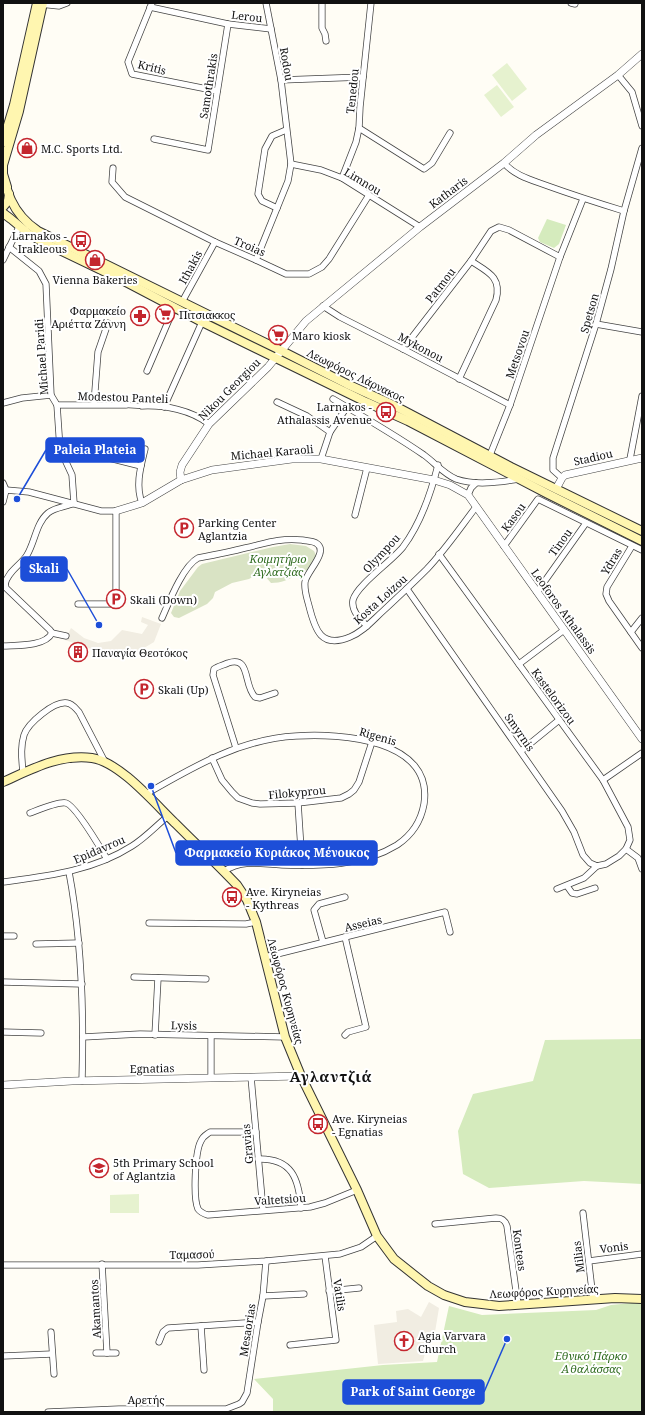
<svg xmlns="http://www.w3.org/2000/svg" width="645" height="1415" viewBox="0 0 645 1415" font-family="'Noto Serif',serif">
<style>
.green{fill:#d5ebbd}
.cemetery{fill:#d9e3c4}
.pitch{fill:#e6f2cf}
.plaza{fill:#f1ede2}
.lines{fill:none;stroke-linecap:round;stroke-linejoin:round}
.pedestrian-casing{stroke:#444;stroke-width:6}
.minor-casing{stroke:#444;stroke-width:7}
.tertiary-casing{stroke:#444;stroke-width:8}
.secondary-casing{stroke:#333;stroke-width:10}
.pedestrian{stroke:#fff;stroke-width:4.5}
.minor{stroke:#fff;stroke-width:5.5}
.tertiary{stroke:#fff;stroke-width:7}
.secondary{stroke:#fff6b0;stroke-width:8}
.labels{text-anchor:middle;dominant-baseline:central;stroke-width:4;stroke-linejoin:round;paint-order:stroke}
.street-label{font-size:11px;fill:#111;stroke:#fff}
.poi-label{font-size:11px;fill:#111;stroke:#fff;text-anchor:start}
.park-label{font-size:11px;font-style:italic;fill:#2f6b1f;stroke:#fff}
.district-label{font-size:15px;font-weight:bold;letter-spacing:1px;fill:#111;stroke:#fff}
.leader{fill:none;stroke:#1d4ed8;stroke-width:1.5}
.callout-dot{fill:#1d4ed8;stroke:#fff;stroke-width:1.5}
.callout{fill:#1d4ed8;stroke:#1d4ed8;stroke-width:1.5}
.callout-label{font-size:12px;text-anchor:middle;font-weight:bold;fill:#fff}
</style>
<rect width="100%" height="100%" fill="#fffdf5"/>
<g class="green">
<polygon points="547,219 566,225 559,244 554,248 540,242 538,238"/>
<polygon points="642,1039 642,1184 584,1181 489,1188 463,1174 458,1131 473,1094 533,1081 545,1040"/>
<polygon points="642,1302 642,1412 273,1412 273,1399 254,1379 383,1365 437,1362 449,1306 482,1315 596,1310 611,1305"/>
</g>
<path class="cemetery" d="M290,544L306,546L314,551L317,557L307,570L303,571L299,567L296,569L297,574C289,580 281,583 271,583L265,576L258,574L249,579L232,583L215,592L213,598L207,604L179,618L174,617L171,613L180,591L198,567L202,564L273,547Z"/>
<g class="pitch">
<polygon points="507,63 527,89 512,101 492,75"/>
<polygon points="497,85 514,107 501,117 484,95"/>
<polygon points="139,1194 139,1213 110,1213 110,1195"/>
</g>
<g class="plaza">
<polygon points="142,617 161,624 154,642 134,654 111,658 105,656 89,648 65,640 71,628 84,638 98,643 111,641 122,630 142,634 148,625 141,622"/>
<polygon points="429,1302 439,1308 435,1332 431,1331 423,1361 378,1364 374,1325 397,1322 396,1311 408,1309 421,1317"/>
</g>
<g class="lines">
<g class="pedestrian-casing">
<polyline id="pedestrian" points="126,405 142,406"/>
</g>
<g class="minor-casing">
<g id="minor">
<polyline points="152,3 128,62 132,74 217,91"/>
<polyline points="322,3 322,28 325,34 326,41"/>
<polyline points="571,3 575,4"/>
<polyline points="40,4 59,6 67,3"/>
<polyline points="150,7 228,24 271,29"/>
<polyline points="618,75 632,92 642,126"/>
<polyline points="281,80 363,77"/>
<polyline points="359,128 424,169 432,163 450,133"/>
<polyline points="154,139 208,150 228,24"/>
<path d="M504,163C515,176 532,180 548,186C573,195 598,203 624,211"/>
<polyline points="291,164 321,170 342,178 420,227"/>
<polyline points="113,168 112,182 125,197 215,242 256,260 286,274 309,274 322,267 329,259 369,195"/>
<polyline points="342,178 356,142 359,128 360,107 371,3"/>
<polyline points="277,208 262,201 258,194 265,149 272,136 286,130"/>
<polyline points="9,247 39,271 46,284 51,395 57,405 60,449 72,475 74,503"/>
<polyline points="3,260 19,227"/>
<polyline points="256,260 288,181 291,164 281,80 266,3"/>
<polyline points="182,302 215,242"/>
<polyline points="323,306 340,317 403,349 510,405"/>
<polyline points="596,324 642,332"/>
<polyline points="403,349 471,261 491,231 499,227 509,230 560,257 583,199"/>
<polyline points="147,371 174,308"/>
<path d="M459,379L496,300C502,277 488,272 471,261"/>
<path d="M333,399C364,417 395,435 424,455C435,463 444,474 456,479C476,486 500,482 520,479"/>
<polyline points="277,402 307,416 330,432"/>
<polyline points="3,403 22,398 51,395"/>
<polyline points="94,404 98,352 108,323"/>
<polyline points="57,405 126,405"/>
<path d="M142,406C165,405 191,410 209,424"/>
<polyline points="164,407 202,322"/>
<polyline points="490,455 510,405 560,257"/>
<polyline points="101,456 141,466"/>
<polyline points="321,459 330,432 347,407"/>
<polyline points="630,459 642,396"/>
<polyline points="562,478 553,470 553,458 596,324 611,269 624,211 642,148"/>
<polyline points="3,483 6,490 3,502"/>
<polyline points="6,490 29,492 101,511 116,511 116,600 112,604 78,604"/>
<polyline points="468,495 471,488 476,483"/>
<path d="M142,503C135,485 141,466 145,449"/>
<polyline points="355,515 367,468"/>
<polyline points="504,546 538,499 642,550"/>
<polyline points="632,546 607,587 606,594 609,601 642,648"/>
<path d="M5,584C8,571 21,565 27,555C35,542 36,523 48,513C55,507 66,507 74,503"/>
<polyline points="5,584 6,588 50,630 52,633"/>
<polyline points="407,589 562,811 574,832 583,855 590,863 597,866 606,864 619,856 626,849 630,840 628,827 603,780 439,554"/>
<polyline points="537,592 586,523"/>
<path d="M162,618C169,602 183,566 198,558C214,555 230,552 245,548C267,543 278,538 302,540C306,541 312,541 316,543C330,551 306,572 305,582C304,591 307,598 309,606C315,630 321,649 350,637C363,632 373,620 383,611C398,597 413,583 427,569C445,550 460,528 476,507"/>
<path d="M367,626C360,619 351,611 353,600C357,585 392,561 403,547C421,523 431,493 438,465"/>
<polyline points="631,632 642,618"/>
<polyline points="52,633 66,636"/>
<path d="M3,646C16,645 45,647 52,633"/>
<polyline points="519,664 564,630"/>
<path d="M236,748L213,675L214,669C218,666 224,665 228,663C251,655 243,685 255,697L260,698L275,693"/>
<polyline points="521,751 559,720"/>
<polyline points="212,758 222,780 232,792 238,798 252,803 260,804 298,803 341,798 349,794 354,790 359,782 372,742"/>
<path d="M23,773C22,760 20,748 24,735C28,723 54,701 67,703C73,704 75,708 79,712L105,762"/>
<polyline points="603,780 642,753"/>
<path d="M146,794C193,767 240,739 296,736C340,733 434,739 424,804C421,821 412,835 397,845C363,866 321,866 282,865C260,864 244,859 224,871"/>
<polyline points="298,803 302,865"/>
<path d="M30,813C38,810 59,801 66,803C76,806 101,849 107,859"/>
<polyline points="626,849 638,858 642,869"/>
<path d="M69,872C82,941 84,1011 82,1081"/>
<path d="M3,882C48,876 93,871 132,846C145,838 156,826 168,816"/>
<polyline points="567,886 572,893 577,894 595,888"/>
<polyline points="557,889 584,878 597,866"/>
<polyline points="149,923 246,924 256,922"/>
<polyline points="3,936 14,936"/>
<polyline points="345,937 366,1027 348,1032 345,1035"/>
<polyline points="323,942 314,910 319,904 345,897"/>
<polyline points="36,944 79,943"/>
<polyline points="265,957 445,912 450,932"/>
<polyline points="134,977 206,979"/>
<polyline points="3,982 82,984"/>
<polyline points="3,1032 41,1033"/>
<polyline points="155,1035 158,978"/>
<polyline points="83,1037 140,1034 285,1037"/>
<polyline points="251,1077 263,1210"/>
<polyline points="211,1078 211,1036"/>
<path d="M256,1132H210C206,1135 203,1136 201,1141C195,1151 193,1198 198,1209C201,1213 204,1214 208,1215L310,1207L325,1203L357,1190"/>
<path d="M258,1159C292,1158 299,1179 301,1208"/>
<polyline points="583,1213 593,1299"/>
<path d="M435,1224L496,1218C502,1218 505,1220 507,1226L518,1305"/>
<polyline points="589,1261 642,1254"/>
<polyline points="102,1264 107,1353"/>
<polyline points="3,1265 198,1265 266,1261 340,1254 361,1247 377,1236"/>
<polyline points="329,1291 359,1288"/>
<polyline points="263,1296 304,1294"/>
<polyline points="201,1326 204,1370"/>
<polyline points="51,1332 54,1374"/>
<polyline points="159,1342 163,1332 168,1328 258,1322"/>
<polyline points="290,1345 336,1340 325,1256"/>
<polyline points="96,1353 116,1353"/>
<polyline points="3,1356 52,1354"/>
<polyline points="48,1412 119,1409 226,1409 239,1404 242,1402 247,1393 258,1322 263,1296 266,1261"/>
</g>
</g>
<g class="tertiary-casing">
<g id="tertiary">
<polyline points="181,480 180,472 182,465 209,424 268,367 306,321 420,227 504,163 536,135 618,75 642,54"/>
<polyline points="556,489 562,478 565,475 642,458"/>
<polyline points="116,511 142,503 181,480 212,470 292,459 321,459 434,480 450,485 468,495 642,739"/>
<polyline points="3,1085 72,1081 301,1076"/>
</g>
</g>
<g class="secondary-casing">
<g id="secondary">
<polyline points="3,142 14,105 37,3"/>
<path d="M3,183C8,188 8,194 11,200C17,213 26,223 38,231L280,350L347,384L393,405L511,467L642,531"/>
<polyline points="7,187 3,174 3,165 19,111 43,3"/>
<polyline points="3,207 8,201 9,194"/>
<polyline points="3,213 11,219 29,234 41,241 124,281 202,322 366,402 408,421 546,493 642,541"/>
<path d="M3,782C32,769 59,754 92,758C120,762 155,804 175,823C196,844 217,864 237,885L247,900L256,922L285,1037L301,1076L357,1190L377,1236L394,1259L428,1286L444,1295L465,1302L499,1306L615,1298L642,1299"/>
</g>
</g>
<use href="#pedestrian" class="pedestrian"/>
<use href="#minor" class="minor"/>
<use href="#tertiary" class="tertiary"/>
<use href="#secondary" class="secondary"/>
</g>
<defs>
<g id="shop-ring" transform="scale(1)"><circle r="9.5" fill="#fff" stroke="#c4262e" stroke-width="1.5"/><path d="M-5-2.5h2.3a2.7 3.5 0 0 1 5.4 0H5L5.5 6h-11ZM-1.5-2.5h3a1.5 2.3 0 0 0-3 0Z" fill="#c4262e"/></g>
<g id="bus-ring" transform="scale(1)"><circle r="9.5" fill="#fff" stroke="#c4262e" stroke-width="1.5"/><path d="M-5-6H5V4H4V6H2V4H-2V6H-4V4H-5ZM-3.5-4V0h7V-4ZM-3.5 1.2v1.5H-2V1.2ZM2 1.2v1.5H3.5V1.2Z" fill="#c4262e"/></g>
<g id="supermarket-ring" transform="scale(1)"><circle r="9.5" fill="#fff" stroke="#c4262e" stroke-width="1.5"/><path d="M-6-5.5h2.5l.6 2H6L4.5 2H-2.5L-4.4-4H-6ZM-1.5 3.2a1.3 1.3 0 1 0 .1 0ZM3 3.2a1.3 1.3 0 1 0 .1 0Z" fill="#c4262e"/></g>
<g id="pharmacy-ring" transform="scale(1)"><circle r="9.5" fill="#fff" stroke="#c4262e" stroke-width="1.5"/><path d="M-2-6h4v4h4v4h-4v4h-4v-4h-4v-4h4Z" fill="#c4262e"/></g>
<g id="parking-ring" transform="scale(1)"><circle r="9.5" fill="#fff" stroke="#c4262e" stroke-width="1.5"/><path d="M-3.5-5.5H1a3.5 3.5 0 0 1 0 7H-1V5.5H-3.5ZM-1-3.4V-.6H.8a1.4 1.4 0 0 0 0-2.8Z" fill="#c4262e"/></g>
<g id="building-ring" transform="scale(1)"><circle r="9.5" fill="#fff" stroke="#c4262e" stroke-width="1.5"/><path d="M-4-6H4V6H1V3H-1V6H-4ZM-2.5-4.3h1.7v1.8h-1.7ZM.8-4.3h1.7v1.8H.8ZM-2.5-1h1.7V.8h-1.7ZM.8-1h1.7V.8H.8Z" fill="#c4262e"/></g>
<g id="school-ring" transform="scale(1)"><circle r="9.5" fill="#fff" stroke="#c4262e" stroke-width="1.5"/><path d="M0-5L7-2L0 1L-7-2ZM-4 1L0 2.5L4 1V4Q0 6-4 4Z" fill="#c4262e"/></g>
<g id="church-ring" transform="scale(1)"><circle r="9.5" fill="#fff" stroke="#c4262e" stroke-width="1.5"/><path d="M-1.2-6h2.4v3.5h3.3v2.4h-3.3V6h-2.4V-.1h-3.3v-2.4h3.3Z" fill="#c4262e"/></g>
</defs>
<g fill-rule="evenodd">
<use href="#shop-ring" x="27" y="148"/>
<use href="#bus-ring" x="81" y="241"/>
<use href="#shop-ring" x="95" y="260"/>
<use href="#supermarket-ring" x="165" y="314"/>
<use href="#pharmacy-ring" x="140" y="316"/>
<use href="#supermarket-ring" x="278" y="335"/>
<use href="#bus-ring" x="386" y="412"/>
<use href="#parking-ring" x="184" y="528"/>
<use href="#parking-ring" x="116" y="599"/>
<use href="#building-ring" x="78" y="652"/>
<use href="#parking-ring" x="144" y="689"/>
<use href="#bus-ring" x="232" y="897"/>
<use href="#bus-ring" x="318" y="1124"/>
<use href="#school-ring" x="99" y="1168"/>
<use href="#church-ring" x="404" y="1341"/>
</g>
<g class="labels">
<g class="street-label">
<text transform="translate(247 16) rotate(7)">Lerou</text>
<text transform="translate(287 64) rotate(80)">Rodou</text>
<text transform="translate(152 67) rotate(14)">Kritis</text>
<text transform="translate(208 86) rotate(-81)">Samothrakis</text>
<text transform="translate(352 91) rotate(-84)">Tenedou</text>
<text transform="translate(363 181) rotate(31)">Limnou</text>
<text transform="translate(448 192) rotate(-37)">Katharis</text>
<text transform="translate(250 246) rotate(24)">Troias</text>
<text transform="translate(190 267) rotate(-61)">Ithakis</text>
<text transform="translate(440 285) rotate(-52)">Patmou</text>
<text transform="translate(589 313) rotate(-74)">Spetson</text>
<text transform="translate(421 347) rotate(28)">Mykonou</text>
<text transform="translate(517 354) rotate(-71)">Metsovou</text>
<text transform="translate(41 357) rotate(-94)">Michael Paridi</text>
<text transform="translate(356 375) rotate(26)">Λεωφόρος Λάρνακος</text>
<text transform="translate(229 389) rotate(-45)">Nikou Georgiou</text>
<text transform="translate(123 397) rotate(2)">Modestou Panteli</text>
<text transform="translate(272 452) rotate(-5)">Michael Karaoli</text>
<text transform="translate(593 457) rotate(-13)">Stadiou</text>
<text transform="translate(513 517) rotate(-54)">Kasou</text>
<text transform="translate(560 542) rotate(-54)">Tinou</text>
<text transform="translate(381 553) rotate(-47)">Olympou</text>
<text transform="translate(611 561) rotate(-58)">Ydras</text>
<text transform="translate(380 599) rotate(-42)">Kosta Loizou</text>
<text transform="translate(564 611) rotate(54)">Leoforos Athalassis</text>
<text transform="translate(554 696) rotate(54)">Kastelorizou</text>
<text transform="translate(520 732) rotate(55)">Smyrnis</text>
<text transform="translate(378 736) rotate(16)">Rigenis</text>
<text transform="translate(297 792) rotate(-5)">Filokyprou</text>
<text transform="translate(99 849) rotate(-23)">Epidavrou</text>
<text transform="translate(363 923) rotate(-13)">Asseias</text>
<text transform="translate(286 991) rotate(75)">Λεωφόρος Κυρηνείας</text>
<text transform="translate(184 1025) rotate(1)">Lysis</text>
<text transform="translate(152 1068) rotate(-1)">Egnatias</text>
<text transform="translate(247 1144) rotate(-95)">Gravias</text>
<text transform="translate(280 1199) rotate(-4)">Valtetsiou</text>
<text transform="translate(614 1247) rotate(-7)">Vonis</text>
<text transform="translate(520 1250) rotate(82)">Konteas</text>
<text transform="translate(192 1254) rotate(-1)">Ταμασού</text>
<text transform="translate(578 1257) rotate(-97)">Milias</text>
<text transform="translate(544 1291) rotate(-3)">Λεωφόρος Κυρηνείας</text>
<text transform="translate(340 1295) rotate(81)">Vatilis</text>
<text transform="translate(95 1309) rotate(-93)">Akamantos</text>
<text transform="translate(247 1330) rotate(-81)">Mesaorias</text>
<text x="146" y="1399">Αρετής</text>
</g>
<g class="poi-label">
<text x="41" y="148">M.C. Sports Ltd.</text>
<text x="67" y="235" text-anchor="end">Larnakos -<tspan x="67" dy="13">Irakleous</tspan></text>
<text x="95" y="279" text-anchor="middle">Vienna Bakeries</text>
<text x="126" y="310" text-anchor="end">Φαρμακείο<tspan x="126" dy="13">Αριέττα Ζάννη</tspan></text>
<text x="179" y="314">Πιτσιακκος</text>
<text x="292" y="335">Maro kiosk</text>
<text x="372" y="406" text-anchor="end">Larnakos -<tspan x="372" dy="13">Athalassis Avenue</tspan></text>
<text x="198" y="522">Parking Center<tspan x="198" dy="13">Aglantzia</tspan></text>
<text x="130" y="599">Skali (Down)</text>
<text x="92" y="652">Παναγία Θεοτόκος</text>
<text x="158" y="689">Skali (Up)</text>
<text x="246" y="891">Ave. Kiryneias<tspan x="246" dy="13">- Kythreas</tspan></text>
<text x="332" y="1118">Ave. Kiryneias<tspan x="332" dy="13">- Egnatias</tspan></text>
<text x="113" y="1162">5th Primary School<tspan x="113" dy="13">of Aglantzia</tspan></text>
<text x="418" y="1335">Agia Varvara<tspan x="418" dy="13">Church</tspan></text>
</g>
<g class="park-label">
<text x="278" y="558">Κοιμητήριο<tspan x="278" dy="13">Αγλατζιάς</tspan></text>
<text x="591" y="1355">Εθνικό Πάρκο<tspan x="591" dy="13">Αθαλάσσας</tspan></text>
</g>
<g class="district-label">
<text x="331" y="1076">Αγλαντζιά</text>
</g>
</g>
<path class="leader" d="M17 499L46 450M99 625L67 569M151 786L176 853M507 1339L484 1392"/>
<g class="callout-dot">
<circle cx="17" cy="499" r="4"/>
<circle cx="99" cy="625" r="4"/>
<circle cx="151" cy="786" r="4"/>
<circle cx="507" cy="1339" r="4"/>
</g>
<g class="callout">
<rect x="46" y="438" width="98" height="24" rx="4"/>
<rect x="21" y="557" width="46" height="24" rx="4"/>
<rect x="176" y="841" width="201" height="24" rx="4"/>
<rect x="343" y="1380" width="141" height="24" rx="4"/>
</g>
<g class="callout-label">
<text x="95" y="454">Paleia Plateia</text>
<text x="44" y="573">Skali</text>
<text x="277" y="857">Φαρμακείο Κυριάκος Μένοικος</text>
<text x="413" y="1396">Park of Saint George</text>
</g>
<rect width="645" height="1415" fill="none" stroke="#111111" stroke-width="8"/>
</svg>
